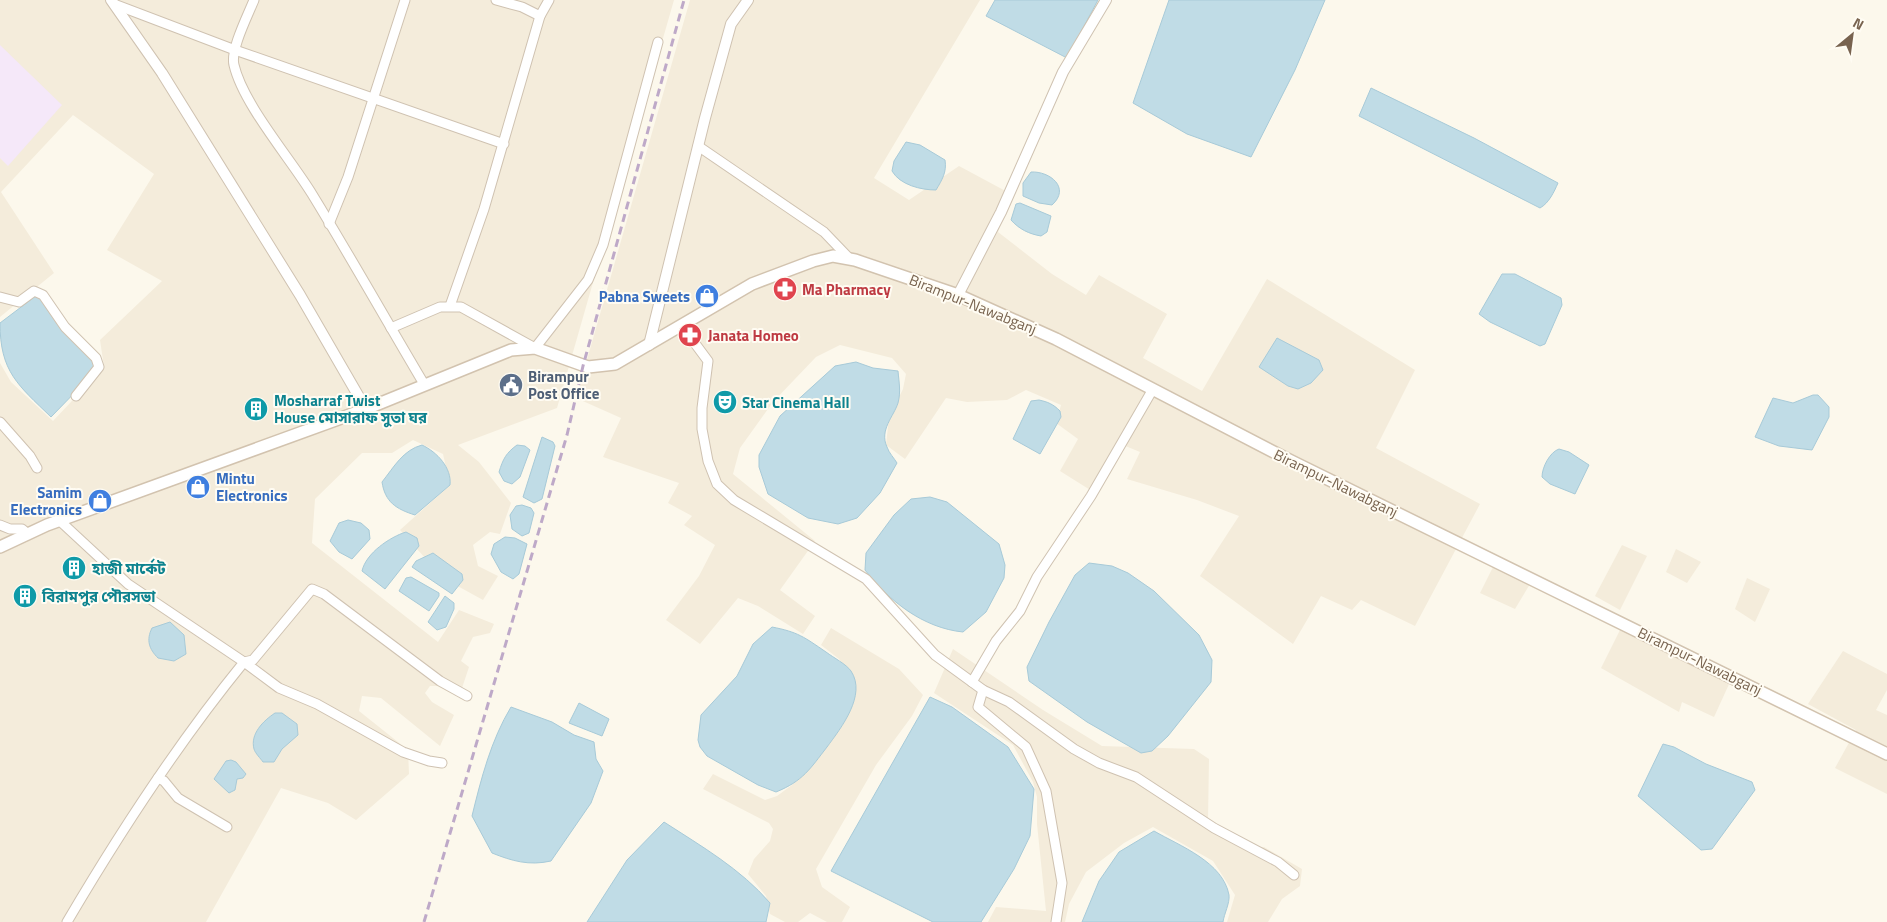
<svg xmlns="http://www.w3.org/2000/svg" width="1887" height="922" viewBox="0 0 1887 922" font-family="'Titillium Web','Noto Sans Bengali',sans-serif">
<style>
.residential{fill:#f4ecdb}
.education{fill:#f5e8f9}
.water{fill:#c0dce6;stroke:#a7cad8}
.lines{fill:none;stroke-linecap:round;stroke-linejoin:round}
.minor-casing{stroke:#cfc2b1;stroke-width:11}
.tertiary-casing{stroke:#cfc2b1;stroke-width:12}
.secondary-casing{stroke:#d2c3af;stroke-width:14}
.minor{stroke:#fff;stroke-width:9}
.tertiary{stroke:#fff;stroke-width:10}
.secondary{stroke:#fff;stroke-width:11}
.rail{stroke:#bea9c8;stroke-width:3;stroke-dasharray:8 5;stroke-linecap:butt}
.labels{text-anchor:middle;dominant-baseline:central;stroke-width:4;stroke-linejoin:round;paint-order:stroke}
.health-label{font-size:15px;font-weight:bold;fill:#be3a42;stroke:#fffcf3;text-anchor:start}
.shop-label{font-size:15px;font-weight:bold;fill:#366cbe;stroke:#fffcf3;text-anchor:end}
.street-label{font-size:15px;fill:#78634f;stroke:#fffcf3}
.service-label{font-size:15px;font-weight:bold;fill:#4e5e75;stroke:#fffcf3;text-anchor:start}
.culture-label{font-size:15px;font-weight:bold;fill:#0d838f;stroke:#fffcf3;text-anchor:start}
</style>
<rect width="100%" height="100%" fill="#fcf8ec"/>
<g class="residential">
<polygon points="0,0 674,0 557,408 458,445 479,462 511,503 500,534 490,532 473,545 478,566 498,576 483,600 443,578 400,530 450,485 443,454 413,440 392,453 362,453 315,499 312,543 438,642 459,610 494,624 490,633 473,637 461,661 469,667 459,697 437,686 430,686 425,693 432,702 454,715 440,746 381,698 362,696 359,711 408,750 409,774 356,820 328,803 281,788 206,922 0,922 0,363 11,382 53,421 104,367 100,340 162,281 107,250 154,174 73,115 1,192 54,273 0,317"/>
<polygon points="690,0 980,0 874,178 909,200 959,166 1013,195 998,232 1052,274 1086,295 1099,275 1167,314 1143,358 1202,391 1267,279 1415,370 1376,448 1480,504 1415,626 1361,600 1352,610 1321,596 1293,644 1200,576 1239,516 1197,500 1127,479 1140,452 1123,445 1095,493 1060,471 1078,439 1056,423 1061,405 1026,390 1007,400 967,402 946,398 905,459 886,445 889,417 903,389 906,374 892,358 840,345 816,357 773,402 740,448 733,474 815,541 780,590 815,616 803,634 758,606 738,598 700,644 666,620 699,576 715,545 684,525 692,516 668,503 679,483 603,457 621,418 576,398"/>
<polygon points="1622,545 1647,556 1620,610 1595,596"/>
<polygon points="1676,549 1701,562 1687,583 1666,572"/>
<polygon points="1493,567 1530,584 1515,609 1480,593"/>
<polygon points="1747,578 1770,589 1755,622 1735,609"/>
<polygon points="831,628 899,669 923,695 912,716 876,765 816,869 822,887 850,907 842,922 827,922 810,913 798,922 785,922 770,914 766,896 748,874 754,859 770,841 773,829 769,823 703,789 713,774 765,800 777,796 792,785 813,760 850,675 839,659 821,645"/>
<polygon points="1621,628 1730,682 1714,717 1682,702 1679,712 1601,668"/>
<polygon points="953,649 1043,710 1102,746 1194,749 1209,759 1208,820 1256,848 1264,847 1302,869 1300,886 1282,899 1268,922 1227,922 1235,895 1213,861 1153,827 1124,843 1086,872 1069,904 1065,922 988,922 996,907 1046,911 1037,824 1037,797 1033,782 1013,745 934,693"/>
<polygon points="1843,651 1887,674 1887,690 1876,710 1887,715 1887,794 1835,768 1856,730 1808,704"/>
</g>
<polygon class="education" points="0,45 62,105 8,166 0,158"/>
<g class="water">
<polygon points="995,0 1098,0 1067,58 986,16"/>
<polygon points="1169,0 1325,0 1295,70 1251,157 1187,134 1133,103"/>
<path d="M1371,88L1474,138L1558,183C1554,192 1549,203 1540,208L1359,116Z"/>
<path d="M906,142L920,145L945,160C947,172 942,180 936,190C921,190 900,185 892,171L894,161Z"/>
<path d="M1031,172C1050,171 1071,188 1052,205L1039,203L1023,196V183Z"/>
<path d="M1020,203L1051,216L1047,232L1041,236C1029,234 1019,229 1011,220L1016,204Z"/>
<polygon points="1502,274 1515,274 1561,298 1562,305 1545,344 1540,346 1490,322 1479,314"/>
<path d="M37,295L96,363L86,381L51,417C18,385 0,372 0,323Z"/>
<polygon points="1277,338 1319,360 1323,370 1311,383 1298,389 1288,386 1259,367"/>
<path d="M856,362L873,368L898,371C899,382 901,392 898,403C894,416 879,430 887,447C889,453 894,458 897,463L880,493L857,518L838,524L808,518L768,494L759,467V455L780,416L835,366Z"/>
<polygon points="1813,395 1818,395 1829,407 1829,417 1812,450 1779,446 1755,437 1773,398 1793,403"/>
<path d="M1039,400C1048,402 1053,404 1060,411L1061,417L1040,454L1013,439L1031,401Z"/>
<polygon points="542,437 553,442 555,446 542,499 534,503 523,497"/>
<path d="M422,445C437,452 452,468 450,485L415,515C396,509 385,502 382,482C394,467 403,450 422,445Z"/>
<path d="M517,445L525,446L530,450L520,477L512,484L504,481L499,472C503,459 506,453 517,445Z"/>
<path d="M1559,449L1569,452L1589,465L1575,494L1550,484L1542,477C1542,467 1550,452 1559,449Z"/>
<path d="M930,497L947,502L999,544L1005,565L1004,578L986,612L963,632C923,628 889,601 865,570L866,553L894,515L911,499Z"/>
<polygon points="522,505 531,508 534,513 529,533 522,536 512,529 510,515 516,506"/>
<polygon points="348,520 361,523 369,530 370,539 352,559 339,552 330,541 339,523"/>
<path d="M406,532L417,538L419,546L385,589L362,571C366,553 390,537 406,532Z"/>
<polygon points="505,537 515,538 527,544 519,574 513,579 501,572 491,554 494,544"/>
<polygon points="433,553 462,574 463,580 452,594 412,567 416,561"/>
<polygon points="1089,563 1112,566 1128,573 1154,591 1199,635 1212,660 1211,682 1168,736 1152,751 1141,753 1087,722 1029,681 1027,667 1049,622 1075,575"/>
<polygon points="411,577 439,593 439,596 429,611 399,591 406,578"/>
<polygon points="445,596 454,603 454,609 446,627 437,630 428,622"/>
<path d="M170,622L184,635L186,654L174,661L158,658C149,649 146,640 152,628Z"/>
<path d="M772,627C798,632 804,637 826,652C834,658 846,664 851,671C867,695 841,728 827,747C810,769 803,781 776,792L758,785L707,756L700,747L698,740L701,715L737,676L753,644Z"/>
<polygon points="930,697 952,707 1008,747 1034,789 1030,836 1014,869 981,922 933,922 831,871"/>
<polygon points="579,703 609,719 602,736 569,723"/>
<path d="M511,707L552,722L574,735L594,742L596,759L603,771L591,803L551,861C529,866 512,861 492,853L472,816C481,779 491,740 511,707Z"/>
<path d="M275,713H282L297,724L298,735L282,749L274,762H263C261,759 255,753 254,749C250,734 263,721 275,713Z"/>
<polygon points="1663,744 1674,747 1706,764 1752,782 1755,790 1712,849 1701,850 1638,796"/>
<polygon points="231,760 236,762 246,774 243,778 237,779 235,790 229,793 214,779 226,761"/>
<path d="M664,822C701,846 741,869 770,903L766,922H587L627,860Z"/>
<path d="M1154,831C1180,846 1223,862 1229,895C1230,903 1224,914 1223,922H1082L1099,881L1119,852Z"/>
</g>
<g class="lines">
<g class="minor-casing">
<g id="minor">
<path d="M254,0C248,15 230,50 234,65C243,104 290,158 312,194C350,256 386,320 424,384"/>
<polyline points="496,0 522,7 540,16"/>
<polyline points="114,4 235,50 504,144"/>
<polyline points="698,146 824,232 849,258"/>
<polyline points="329,224 348,177 405,0"/>
<polyline points="0,297 19,302 34,291 43,295 65,327 96,358 99,367 76,396"/>
<polyline points="450,306 484,209 540,16 549,0"/>
<polyline points="682,326 708,361 702,408 702,429 708,461 717,484 734,500 866,579 935,655 983,690 1009,702 1074,749 1099,763 1136,777 1214,828 1278,862 1294,875"/>
<polyline points="391,328 440,307 461,307 535,348 588,280 603,245 658,42"/>
<polyline points="0,422 30,456 37,468"/>
<path d="M60,521L128,584L244,662C178,743 120,832 67,922"/>
<polyline points="0,525 10,529 22,529 28,534"/>
<polyline points="244,662 253,660 312,589 324,594 440,681 467,696"/>
<polyline points="244,662 279,688 317,704 403,752 429,761 442,763"/>
<polyline points="972,682 996,641 1020,611 1037,577 1091,496 1153,389"/>
<polyline points="983,690 978,707 1026,747 1046,791 1062,883 1056,922"/>
<polyline points="158,778 164,781 178,798 227,827"/>
</g>
</g>
<g class="tertiary-casing">
<g id="tertiary">
<polyline points="111,0 162,73 300,295 366,409"/>
<polyline points="958,295 1001,212 1063,72 1106,0"/>
<polyline points="649,345 705,118 731,24 748,0"/>
</g>
</g>
<g class="secondary-casing">
<polyline id="secondary" points="0,547 47,525 366,409 511,350 535,348 588,367 615,364 752,284 813,261 833,256 855,260 958,295 1056,339 1291,461 1887,754"/>
</g>
<use href="#minor" class="minor"/>
<use href="#tertiary" class="tertiary"/>
<use href="#secondary" class="secondary"/>
<polyline class="rail" points="424,922 567,435 583,366 684,0"/>
</g>
<defs>
<g id="pharmacy-disc" transform="scale(1.25)"><circle r="9.5" fill="#e0444e" stroke="#fffcf3"/><path d="M-2-6h4v4h4v4h-4v4h-4v-4h-4v-4h4Z" fill="#fff"/></g>
<g id="shop-disc" transform="scale(1.25)"><circle r="9.5" fill="#3f7fe0" stroke="#fffcf3"/><path d="M-5-2.5h2.3a2.7 3.5 0 0 1 5.4 0H5L5.5 6h-11ZM-1.5-2.5h3a1.5 2.3 0 0 0-3 0Z" fill="#fff"/></g>
<g id="civic-disc" transform="scale(1.25)"><circle r="9.5" fill="#5c6f8a" stroke="#fffcf3"/><path d="M-.6-6.5H3V-4.5H.6V-3L4-1V1h2V6H-6V1h2V-1L-.6-3ZM-1.2 2.5V6h2.4V2.5Z" fill="#fff"/></g>
<g id="theatre-disc" transform="scale(1.25)"><circle r="9.5" fill="#0f9aa8" stroke="#fffcf3"/><path d="M-5-5.5Q0-4 5-5.5V0Q5 5 0 6Q-5 5-5 0ZM-3.3-2.5H-1v1.5H-3.3ZM1-2.5H3.3v1.5H1ZM-2.8 1Q0 5.5 2.8 1Z" fill="#fff"/></g>
<g id="building-disc" transform="scale(1.25)"><circle r="9.5" fill="#0f9aa8" stroke="#fffcf3"/><path d="M-4-6H4V6H1V3H-1V6H-4ZM-2.5-4.3h1.7v1.8h-1.7ZM.8-4.3h1.7v1.8H.8ZM-2.5-1h1.7V.8h-1.7ZM.8-1h1.7V.8H.8Z" fill="#fff"/></g>
</defs>
<g fill-rule="evenodd">
<use href="#pharmacy-disc" x="785" y="289"/>
<use href="#shop-disc" x="707" y="296"/>
<use href="#pharmacy-disc" x="690" y="335"/>
<use href="#civic-disc" x="511" y="385"/>
<use href="#theatre-disc" x="725" y="402"/>
<use href="#building-disc" x="256" y="409"/>
<use href="#shop-disc" x="198" y="487"/>
<use href="#shop-disc" x="100" y="501"/>
<use href="#building-disc" x="74" y="568"/>
<use href="#building-disc" x="25" y="596"/>
</g>
<g class="labels">
<g class="health-label">
<text x="802" y="289">Ma Pharmacy</text>
<text x="708" y="335">Janata Homeo</text>
</g>
<g class="shop-label">
<text x="690" y="296">Pabna Sweets</text>
<text x="216" y="478" text-anchor="start">Mintu<tspan x="216" dy="17">Electronics</tspan></text>
<text x="82" y="492">Samim<tspan x="82" dy="17">Electronics</tspan></text>
</g>
<g class="street-label">
<text transform="translate(973 304) rotate(22)">Birampur-Nawabganj</text>
<text transform="translate(1336 483) rotate(26)">Birampur-Nawabganj</text>
<text transform="translate(1700 661) rotate(26)">Birampur-Nawabganj</text>
</g>
<g class="service-label">
<text x="528" y="376">Birampur<tspan x="528" dy="17">Post Office</tspan></text>
</g>
<g class="culture-label">
<text x="274" y="400">Mosharraf Twist<tspan x="274" dy="17">House মোসারাফ সুতা ঘর</tspan></text>
<text x="742" y="402">Star Cinema Hall</text>
<text x="92" y="568">হাজী মার্কেট</text>
<text x="42" y="596">বিরামপুর পৌরসভা</text>
</g>
</g>
<g transform="translate(1852 35) rotate(29)" stroke="#fffcf3" stroke-width="4" paint-order="stroke">
<path d="M0-4L9 19L0 12L-9 19Z" fill="#78634f"/>
<text y="-8" font-size="14" font-weight="bold" text-anchor="middle" fill="#78634f">N</text>
</g>
</svg>
